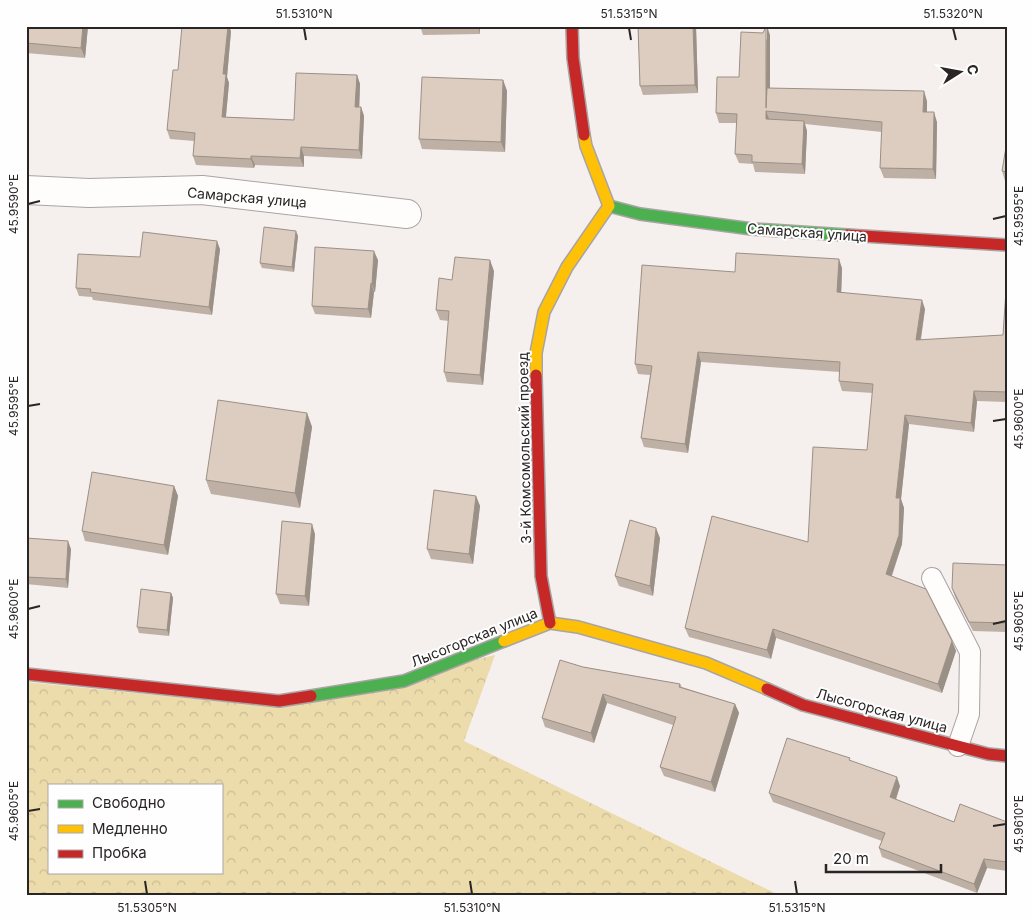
<svg xmlns="http://www.w3.org/2000/svg" width="1033" height="921" viewBox="0 0 1033 921" font-family="Inter,sans-serif">
<style>
.forest{fill:url(#forest-crowns);fill-rule:evenodd}
.lines{fill:none;stroke-linecap:round;stroke-linejoin:round}
.lane-casing{stroke:#a9a4a4;stroke-width:22}
.street-casing{stroke:#a9a4a4;stroke-width:30}
.fast-casing{stroke:#a9a4a4;stroke-width:14}
.slow-casing{stroke:#a9a4a4;stroke-width:14}
.jam-casing{stroke:#a9a4a4;stroke-width:14}
.lane{stroke:#fefdfc;stroke-width:20}
.street{stroke:#fefdfc;stroke-width:28}
.fast{stroke:#4caf50;stroke-width:11}
.slow{stroke:#ffc107;stroke-width:11}
.jam{stroke:#c62828;stroke-width:11}
.wall{fill:#beb0a5}
.shaded-wall{fill:#9b9086}
.building{fill:#ddcdc0;stroke:#9b9086}
.ticks{fill:none;stroke:#292524;stroke-width:2}
.labels{text-anchor:middle;dominant-baseline:central;stroke-width:4;stroke-linejoin:round;paint-order:stroke}
.street-label{font-size:14px;fill:#292524;stroke:#fefefe}
.neatline{fill:none;stroke:#292524;stroke-width:2}
.ticks-label{font-size:12px;text-anchor:middle;fill:#292524}
</style>
<defs>
<pattern id="forest-crowns" width="20" height="18" patternUnits="userSpaceOnUse" patternTransform="scale(1.25)"><rect width="20" height="18" fill="#ecdbab"/><path d="M2 6a3 3 0 1 1 6 0M12 15a3 3 0 1 1 6 0" fill="none" stroke="#cabc93"/></pattern>
</defs>
<rect width="100%" height="100%" fill="#f5efee"/>
<path class="forest" d="M495,655L464,741L779,895H26V682L276,707ZM49,785H221V872H49Z"/>
<g class="lines">
<g class="lane-casing">
<polyline id="lane" points="932,578 970,652 969,714 958,746"/>
</g>
<g class="street-casing">
<polyline id="street" points="26,190 89,193 202,190 407,214"/>
</g>
<g class="fast-casing">
<g id="fast">
<polyline points="609,206 640,214 752,229 847,235"/>
<polyline points="311,696 404,681 504,641"/>
</g>
</g>
<g class="slow-casing">
<g id="slow">
<polyline points="536,375 536,353 544,312 567,267 609,206 586,146 584,135"/>
<polyline points="504,641 550,623 578,627 706,663 767,689"/>
</g>
</g>
<g class="jam-casing">
<g id="jam">
<polyline points="572,26 573,58 584,135"/>
<polyline points="847,235 1007,245"/>
<polyline points="536,375 541,576 550,623"/>
<polyline points="26,674 279,701 311,696"/>
<polyline points="767,689 803,705 988,754 1007,756"/>
</g>
</g>
<use href="#lane" class="lane"/>
<use href="#street" class="street"/>
<use href="#fast" class="fast"/>
<use href="#slow" class="slow"/>
<use href="#jam" class="jam"/>
</g>
<g class="wall">
<polygon points="26,26 88,26 85,58 26,53"/>
<polygon points="420,26 480,26 480,34 423,35"/>
<polygon points="638,26 696,26 698,93 643,95 640,86"/>
<polygon points="231,31 227,77 229,83 226,117 294,120 357,75 360,84 359,107 361,107 364,116 362,159 304,156 304,167 255,165 254,168 196,165 193,156 194,141 170,139 167,130 178,70"/>
<polygon points="770,35 770,88 927,101 927,112 937,122 936,179 884,178 880,168 882,132 805,124 807,131 805,174 755,172 753,164 739,163 735,154 737,123 719,123 716,113 739,77"/>
<polygon points="503,80 507,91 505,152 422,149 419,139"/>
<polygon points="1007,141 1007,181 1005,181 1002,171"/>
<polygon points="298,236 294,272 262,268 260,263"/>
<polygon points="220,249 212,315 93,300 92,297 79,296 76,288"/>
<polygon points="378,260 375,292 374,292 371,318 315,314 312,306"/>
<polygon points="842,268 841,292 925,309 921,340 1003,335 1007,275 1007,402 977,401 974,432 909,424 901,499 904,508 902,544 892,576 952,641 956,651 942,693 776,638 771,659 689,637 685,628 808,542 867,450 873,393 842,391 839,381 840,372 701,362 688,453 644,447 641,438 650,375 638,374 635,364 735,272"/>
<polygon points="494,271 483,385 447,382 444,372 449,321 440,320 436,310 452,280"/>
<polygon points="307,413 312,427 300,508 211,494 206,480"/>
<polygon points="174,486 178,496 168,555 85,541 82,531"/>
<polygon points="476,496 480,506 473,564 431,559 427,549"/>
<polygon points="315,534 309,606 280,604 276,594"/>
<polygon points="26,538 71,549 68,588 26,584"/>
<polygon points="660,538 653,596 619,586 615,576"/>
<polygon points="1007,565 1007,632 973,631 955,597 952,588"/>
<polygon points="171,593 173,598 169,636 139,633 137,627"/>
<polygon points="583,667 680,684 682,687 735,704 739,713 715,792 664,776 660,767 673,725 607,703 594,743 545,727 542,718"/>
<polygon points="851,761 900,786 896,800 954,822 1007,822 1007,871 987,868 977,893 882,857 879,848 882,841 773,802 769,793"/>
</g>
<g class="shaded-wall">
<polygon points="83,26 88,26 85,58 81,48"/>
<polygon points="228,26 229,26 231,31 227,77 229,83 225,125 222,117 223,74"/>
<polygon points="478,26 480,26 480,34"/>
<polygon points="693,26 696,26 698,93 695,85"/>
<polygon points="767,26 770,35 770,111 766,108"/>
<polygon points="357,75 360,84 359,115 355,107"/>
<polygon points="503,80 507,91 505,152 501,142"/>
<polygon points="924,91 927,101 927,121 923,112"/>
<polygon points="361,107 364,116 362,159 359,150"/>
<polygon points="766,111 770,121 766,119"/>
<polygon points="934,112 937,122 936,179 933,169"/>
<polygon points="804,121 807,131 805,174 802,164"/>
<polygon points="301,147 304,156 304,167 300,158"/>
<polygon points="251,156 255,165 254,168 251,159"/>
<polygon points="296,231 298,236 294,272 292,267"/>
<polygon points="217,241 220,249 212,315 209,307"/>
<polygon points="374,251 378,260 375,292 372,284"/>
<polygon points="839,259 842,268 841,301 837,292"/>
<polygon points="490,260 494,271 483,385 480,375"/>
<polygon points="371,283 374,292 371,318 368,309"/>
<polygon points="922,300 925,309 919,349 916,340"/>
<polygon points="698,352 701,362 688,453 685,444"/>
<polygon points="974,391 977,401 974,432 971,423"/>
<polygon points="307,413 312,427 300,508 295,493"/>
<polygon points="905,415 909,424 901,499 904,508 902,544 889,583 886,574 896,498"/>
<polygon points="174,486 178,496 168,555 164,545"/>
<polygon points="476,496 480,506 473,564 469,554"/>
<polygon points="312,524 315,534 309,606 305,596"/>
<polygon points="656,528 660,538 653,596 650,586"/>
<polygon points="68,541 71,549 68,588 66,579"/>
<polygon points="171,593 173,598 169,636 167,630"/>
<polygon points="773,629 776,638 771,659 767,650"/>
<polygon points="952,641 956,651 942,693 938,684"/>
<polygon points="603,694 607,703 594,743 591,733"/>
<polygon points="735,704 739,713 715,792 711,782"/>
<polygon points="897,777 900,786 893,807 890,797"/>
<polygon points="984,859 987,868 977,893 974,884"/>
</g>
<g class="building">
<polygon points="26,26 83,26 81,48 26,43"/>
<polygon points="182,26 228,26 223,74 226,74 222,117 294,120 296,73 357,75 355,107 361,107 359,150 301,147 300,158 251,156 251,159 193,156 195,133 167,130 173,70 178,70"/>
<polygon points="638,26 693,26 695,85 640,86"/>
<polygon points="766,26 766,108 767,88 924,91 923,112 934,112 933,169 880,168 882,122 766,111 766,119 804,121 802,164 752,162 752,155 735,154 737,114 716,113 717,77 739,77 741,32 763,33"/>
<polygon points="422,77 503,80 501,142 419,139"/>
<polygon points="1007,141 1007,172 1002,171"/>
<polygon points="264,227 296,231 292,267 260,263"/>
<polygon points="143,232 217,241 209,307 90,292 91,289 76,288 78,254 140,257"/>
<polygon points="315,247 374,251 372,284 371,283 368,309 312,306"/>
<polygon points="736,253 839,259 837,292 922,300 916,340 1003,335 1007,275 1007,392 974,391 971,423 905,415 896,498 900,498 899,535 886,574 926,589 952,641 938,684 773,629 767,650 685,628 712,516 808,542 813,447 867,450 873,384 839,381 840,362 698,352 685,444 641,438 652,366 635,364 642,265 735,272"/>
<polygon points="455,257 490,260 480,375 444,372 449,311 436,310 439,278 452,280"/>
<polygon points="218,400 307,413 295,493 206,480"/>
<polygon points="92,472 174,486 164,545 82,531"/>
<polygon points="434,490 476,496 469,554 427,549"/>
<polygon points="630,520 656,528 650,586 615,576"/>
<polygon points="282,521 312,524 305,596 276,594"/>
<polygon points="26,538 68,541 66,579 26,577"/>
<polygon points="953,563 1007,565 1007,623 969,622 952,588"/>
<polygon points="141,589 171,593 167,630 137,627"/>
<polygon points="560,660 583,667 680,684 679,687 735,704 711,782 660,767 676,717 603,694 591,733 542,718"/>
<polygon points="787,738 850,758 849,760 897,777 890,797 954,822 960,804 1007,822 1007,862 984,859 974,884 879,848 885,833 769,793"/>
</g>
<path class="ticks" d="M304,28L306,40M629,28L631,40M953,28L956,40M28,204L40,201M993,219L1006,216M28,406L40,404M993,421L1006,419M28,609L40,606M993,624L1006,621M28,811L40,809M993,826L1006,824M145,881L147,894M470,881L472,894M795,881L797,894"/>
<g class="labels">
<g class="street-label">
<text transform="translate(247 197) rotate(5)">Самарская улица</text>
<text transform="translate(807 232) rotate(4)">Самарская улица</text>
<text transform="translate(524 448) rotate(-91)">3-й Комсомольский проезд</text>
<text transform="translate(474 637) rotate(-22)">Лысогорская улица</text>
<text transform="translate(882 710) rotate(15)">Лысогорская улица</text>
</g>
</g>
<rect width="1033" height="921" fill="none" stroke="#fefefe" stroke-width="55"/>
<rect x="48" y="784" width="175" height="90" fill="#fefefe" stroke="#a9a7a7"/>
<rect x="58" y="800" width="25" height="8" fill="#4caf50" stroke="#a9a7a7"/>
<text x="92" y="808" font-size="15" fill="#292524">Свободно</text>
<rect x="58" y="825" width="25" height="8" fill="#ffc107" stroke="#a9a7a7"/>
<text x="92" y="834" font-size="15" fill="#292524">Медленно</text>
<rect x="58" y="850" width="25" height="8" fill="#c62828" stroke="#a9a7a7"/>
<text x="92" y="858" font-size="15" fill="#292524">Пробка</text>
<g transform="translate(960 72) rotate(79)" stroke="#fefefe" stroke-width="4" paint-order="stroke">
<path d="M0-4L9 19L0 12L-9 19Z" fill="#292524"/>
<text y="-8" font-size="14" font-weight="bold" text-anchor="middle" fill="#292524">С</text>
</g>
<path d="M826 864v8h115v-8" fill="none" stroke="#292524" stroke-width="2.5"/>
<text x="833" y="864" font-size="15" fill="#292524" stroke="#fefefe" stroke-width="4" paint-order="stroke">20 m</text>
<rect x="28" y="28" width="978" height="866" class="neatline"/>
<g class="ticks-label">
<text x="304" y="18">51.5310°N</text>
<text x="629" y="18">51.5315°N</text>
<text x="953" y="18">51.5320°N</text>
<text transform="translate(14 204) rotate(-90)" y="4">45.9590°E</text>
<text transform="translate(1019 216) rotate(-90)" y="4">45.9595°E</text>
<text transform="translate(14 406) rotate(-90)" y="4">45.9595°E</text>
<text transform="translate(1019 419) rotate(-90)" y="4">45.9600°E</text>
<text transform="translate(14 609) rotate(-90)" y="4">45.9600°E</text>
<text transform="translate(1019 621) rotate(-90)" y="4">45.9605°E</text>
<text transform="translate(14 811) rotate(-90)" y="4">45.9605°E</text>
<text transform="translate(1019 824) rotate(-90)" y="4">45.9610°E</text>
<text x="147" y="912">51.5305°N</text>
<text x="472" y="912">51.5310°N</text>
<text x="797" y="912">51.5315°N</text>
</g>
</svg>
